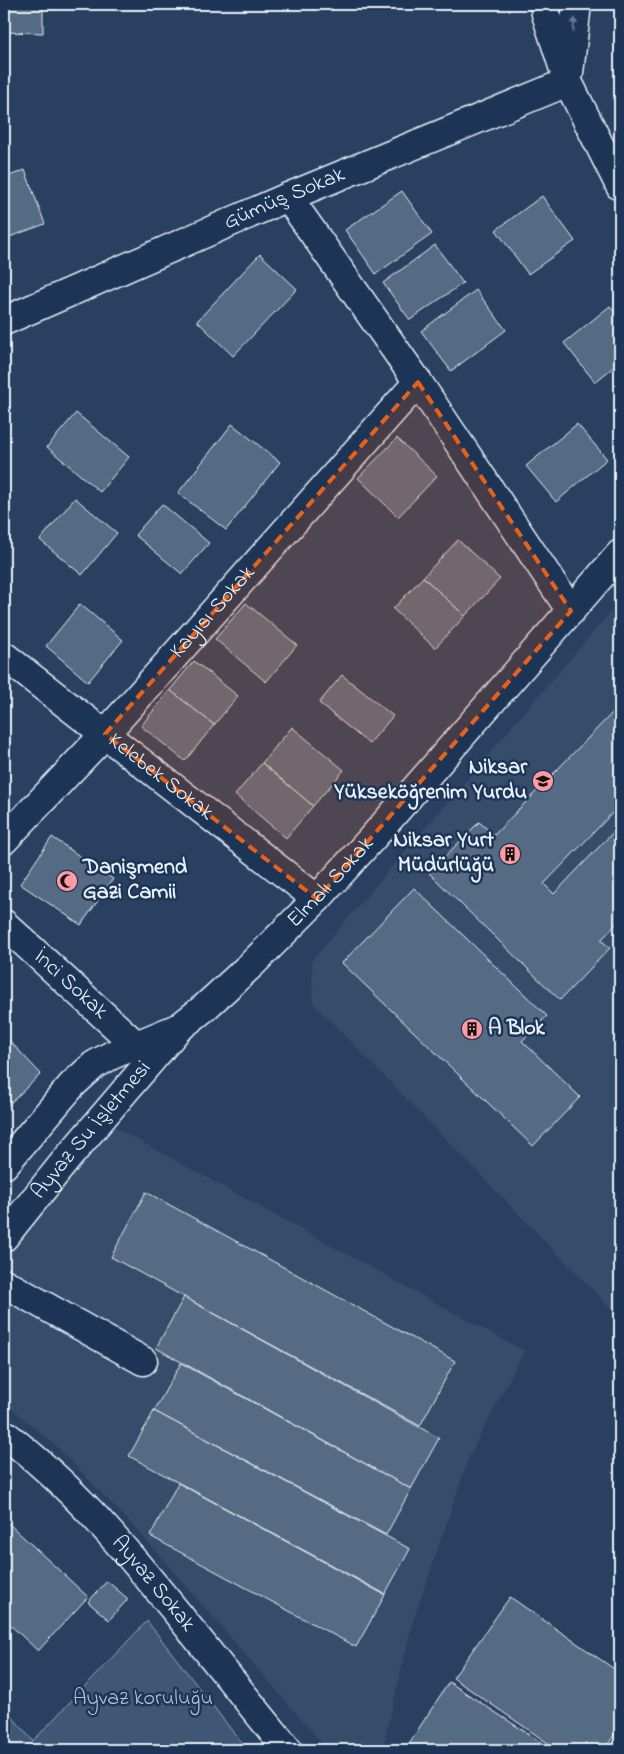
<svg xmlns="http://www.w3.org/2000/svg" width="624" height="1754" viewBox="0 0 624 1754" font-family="'Indie Flower',sans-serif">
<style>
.built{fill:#364d6b}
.green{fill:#415774;stroke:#94a4b6}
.building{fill:#556a83;stroke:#e8f1f8}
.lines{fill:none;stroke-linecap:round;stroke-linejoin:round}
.minor-casing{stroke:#e8f1f8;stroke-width:31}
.minor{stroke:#1d3557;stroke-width:28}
.oneway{fill:#64778f}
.marked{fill:#e86118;fill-opacity:0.2;stroke:#e86118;stroke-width:4;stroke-dasharray:10 6;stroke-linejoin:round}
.labels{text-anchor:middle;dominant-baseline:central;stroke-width:5;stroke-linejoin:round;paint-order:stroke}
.street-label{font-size:22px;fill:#e8f1f8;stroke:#1d3557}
.poi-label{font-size:22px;font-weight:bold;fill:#e8f1f8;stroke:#1d3557;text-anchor:end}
.park-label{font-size:22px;fill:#b6c3d0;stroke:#1d3557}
</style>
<rect width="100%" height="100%" fill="#294061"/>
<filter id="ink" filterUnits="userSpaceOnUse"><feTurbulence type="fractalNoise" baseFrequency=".02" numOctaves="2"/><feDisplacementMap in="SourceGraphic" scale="10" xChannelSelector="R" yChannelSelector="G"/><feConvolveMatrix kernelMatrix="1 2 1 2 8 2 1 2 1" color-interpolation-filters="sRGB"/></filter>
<g filter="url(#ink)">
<g class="built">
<polygon points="620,601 620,1318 313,1003 312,960"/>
<polygon points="82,1117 116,1128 524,1351 469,1457 412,1624 382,1750 328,1750 139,1532 57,1447 4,1402 4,1216"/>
</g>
<polygon class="green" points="147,1621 247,1750 4,1750 4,1707 33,1741"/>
<g class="building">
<polygon points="4,4 43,4 43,33 4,32"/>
<polygon points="25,170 45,224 4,239 4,178"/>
<polygon points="402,191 432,234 376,274 345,230"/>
<polygon points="542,196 575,241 528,274 496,230"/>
<polygon points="435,245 463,283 410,320 383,283"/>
<polygon points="260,254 297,289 233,356 197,321"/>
<polygon points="476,290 506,330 451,371 421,331"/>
<polygon points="610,306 620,319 620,362 595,382 564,343"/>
<polygon points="76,413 129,457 100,492 47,447"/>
<polygon points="232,424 280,462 226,530 178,493"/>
<polygon points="577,424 607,459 556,502 526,466"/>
<polygon points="397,438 437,476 398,517 358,478"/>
<polygon points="75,498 117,533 82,575 40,540"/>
<polygon points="162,504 209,543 182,574 135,535"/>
<polygon points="458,540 500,579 465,616 423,577"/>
<polygon points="423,577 465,616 435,648 393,609"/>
<polygon points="246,603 297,645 266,682 215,639"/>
<polygon points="80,604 123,640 88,682 46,646"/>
<polygon points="194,661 238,696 214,725 170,690"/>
<polygon points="342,675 393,716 369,744 319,703"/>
<polygon points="170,690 214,725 185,761 141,726"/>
<polygon points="620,705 620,805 544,884 554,894 620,825 620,920 601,940 610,948 560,1000 429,873 479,822 494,835"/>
<polygon points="292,727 344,770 313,806 262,763"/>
<polygon points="262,763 313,806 286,838 235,795"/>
<polygon points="52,837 113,879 81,925 20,884"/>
<polygon points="414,888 547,1016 522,1041 580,1097 533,1146 342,963"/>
<polygon points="4,1035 41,1074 4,1109"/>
<polygon points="146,1192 455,1361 420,1426 111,1257"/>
<polygon points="184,1297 439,1438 411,1489 156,1348"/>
<polygon points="181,1363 411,1489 386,1535 154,1411"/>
<polygon points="154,1411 410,1549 385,1594 129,1456"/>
<polygon points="178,1483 385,1595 356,1647 150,1536"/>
<polygon points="7,1522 88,1597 38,1651 4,1619 4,1525"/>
<polygon points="107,1581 128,1599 109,1620 88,1602"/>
<polygon points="510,1597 620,1673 620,1727 604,1750 558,1750 453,1678"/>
<polygon points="449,1682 553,1750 408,1750 406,1748"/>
</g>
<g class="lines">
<g class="minor-casing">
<g id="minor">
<polyline points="544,4 546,14 568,82 620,186"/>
<polyline points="569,73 577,4"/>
<polyline points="288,197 418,382 571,611"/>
<path id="s1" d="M4,321L288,197L568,82"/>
<path id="s2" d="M4,656L317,899"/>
<path id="s3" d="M4,840L105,734L418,382"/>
<path id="s4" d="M4,924L136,1045"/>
<path id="s5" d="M4,1165L72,1085L94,1065L112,1055L180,1027L204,1008L251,965L317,899L375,835L620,554"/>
<path id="s6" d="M4,1237L66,1160L176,1031"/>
<polyline points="4,1283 143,1361"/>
<path id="s7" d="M4,1434C71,1484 125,1549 178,1614C214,1659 251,1705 288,1750"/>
</g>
</g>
<use href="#minor" class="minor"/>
</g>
<defs><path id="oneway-solid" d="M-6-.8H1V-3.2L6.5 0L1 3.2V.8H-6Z" transform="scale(1.25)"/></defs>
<use class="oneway" href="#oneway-solid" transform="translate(574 25) rotate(-83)"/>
</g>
<path class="marked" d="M418,382L571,611L317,899L105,734Z"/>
<defs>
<g id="school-disc" transform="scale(1.125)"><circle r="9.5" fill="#ff9aa2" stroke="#1d3557"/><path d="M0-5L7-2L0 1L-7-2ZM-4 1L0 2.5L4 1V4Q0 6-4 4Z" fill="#111"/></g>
<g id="building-disc" transform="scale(1.125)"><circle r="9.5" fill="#ff9aa2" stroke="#1d3557"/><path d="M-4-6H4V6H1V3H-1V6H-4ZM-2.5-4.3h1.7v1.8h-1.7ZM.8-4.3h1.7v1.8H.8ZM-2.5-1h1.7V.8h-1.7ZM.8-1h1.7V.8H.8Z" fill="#111"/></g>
<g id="mosque-disc" transform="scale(1.125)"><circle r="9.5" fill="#ff9aa2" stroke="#1d3557"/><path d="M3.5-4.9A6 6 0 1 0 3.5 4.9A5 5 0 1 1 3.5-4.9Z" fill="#111"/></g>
</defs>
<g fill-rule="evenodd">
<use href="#school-disc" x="543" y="781"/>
<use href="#building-disc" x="510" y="854"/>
<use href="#mosque-disc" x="67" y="881"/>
<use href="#building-disc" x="472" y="1029"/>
</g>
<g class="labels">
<g class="street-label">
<text stroke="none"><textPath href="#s1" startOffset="306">Gümüş Sokak</textPath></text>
<text stroke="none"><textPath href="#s3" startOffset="309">Kayısı Sokak</textPath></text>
<text stroke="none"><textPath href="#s2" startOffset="198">Kelebek Sokak</textPath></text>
<text stroke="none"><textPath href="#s5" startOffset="438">Elmalı Sokak</textPath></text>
<text stroke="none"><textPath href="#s4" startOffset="90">İnci Sokak</textPath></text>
<text stroke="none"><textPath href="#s6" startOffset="138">Ayvaz Su İşletmesi</textPath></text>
<text stroke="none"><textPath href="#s7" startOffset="212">Ayvaz Sokak</textPath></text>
</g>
<g class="poi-label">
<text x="527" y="768">Niksar<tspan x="527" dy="25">Yükseköğrenim Yurdu</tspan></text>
<text x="494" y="841">Niksar Yurt<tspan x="494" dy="25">Müdürlüğü</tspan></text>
<text x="83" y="868" text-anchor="start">Danişmend<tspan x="83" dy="25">Gazi Camii</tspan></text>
<text x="488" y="1029" text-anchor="start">A Blok</text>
</g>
<g class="park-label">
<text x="143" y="1699">Ayvaz koruluğu</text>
</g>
</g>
<rect width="624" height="1754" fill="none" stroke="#1d3557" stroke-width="20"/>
<rect x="10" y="10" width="604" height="1734" fill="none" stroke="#e8f1f8" stroke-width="2" filter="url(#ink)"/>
</svg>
